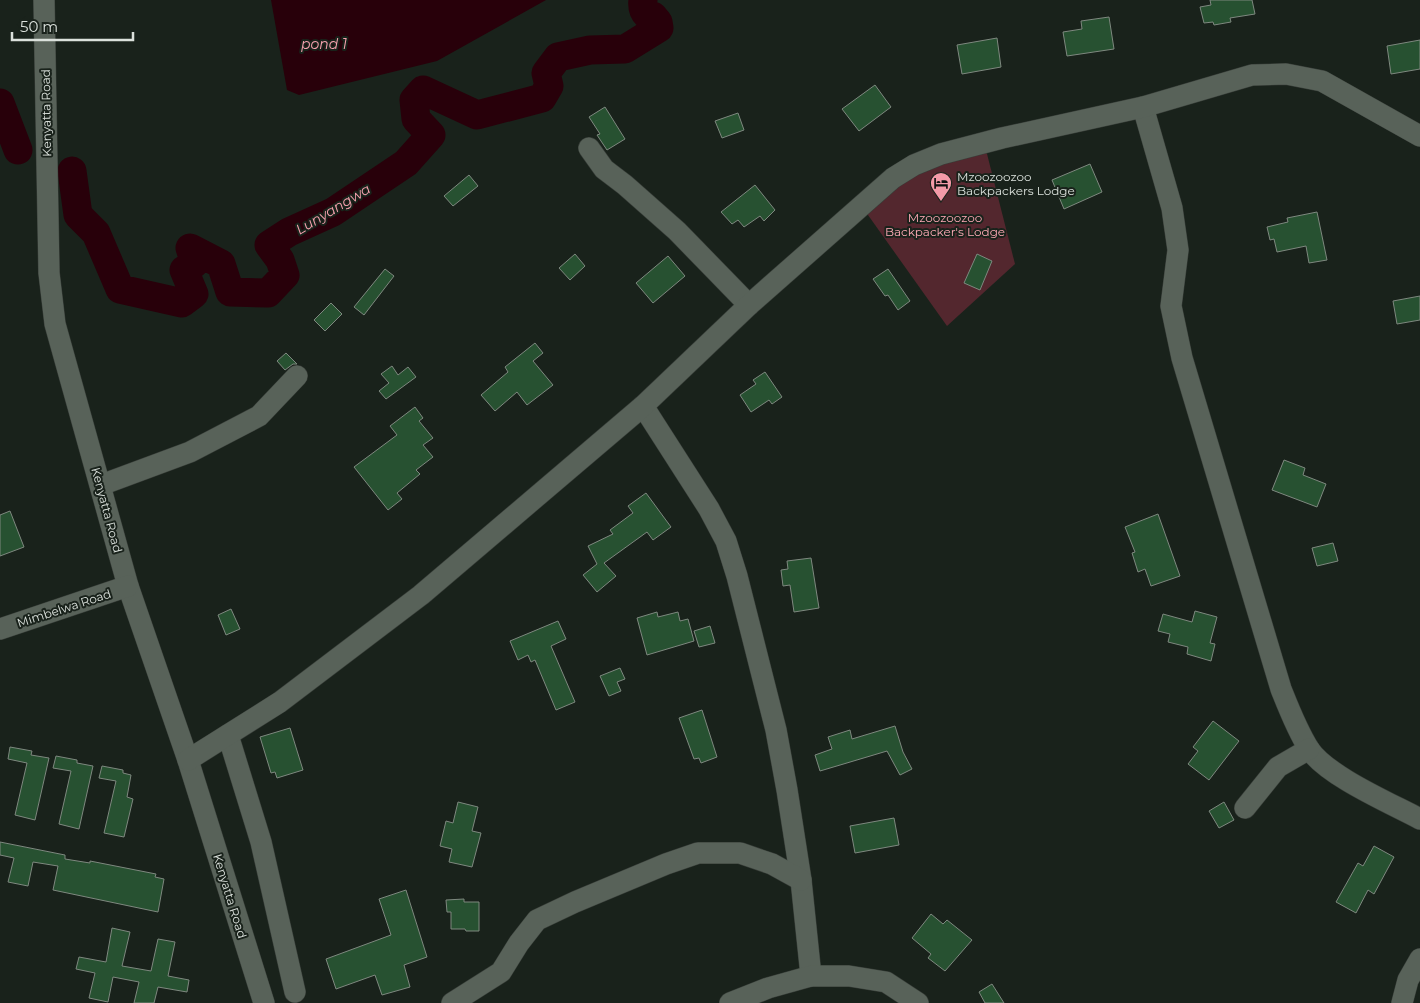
<svg xmlns="http://www.w3.org/2000/svg" width="1420" height="1003" viewBox="0 0 1420 1003" font-family="Montserrat,sans-serif">
<style>
.green{fill:#53272e}
.water{fill:#28000a}
.lines{fill:none;stroke-linecap:round;stroke-linejoin:round}
.river{stroke:#28000a;stroke-width:29}
.building{fill:#275131;stroke:#7e887f}
.minor-casing{stroke:#383e39;stroke-width:22}
.minor{stroke:#586259;stroke-width:21}
.labels{text-anchor:middle;dominant-baseline:central;stroke-width:4;stroke-linejoin:round;paint-order:stroke}
.street-label{font-size:12px;fill:#dbe1dc;stroke:#19221b}
.poi-label{font-size:12px;fill:#dbe1dc;stroke:#19221b;text-anchor:start}
.park-label{font-size:12px;fill:#ffaab6;stroke:#19221b}
.water-label{font-size:14px;font-style:italic;fill:#f8a3b0;stroke:#19221b}
</style>
<rect width="100%" height="100%" fill="#19221b"/>
<polygon class="green" points="985,146 1015,264 947,326 863,208 889,185"/>
<polygon class="water" points="271,0 546,0 437,61 299,95 287,90"/>
<g class="lines">
<g class="river">
<polyline points="0,103 18,150"/>
<path d="M72,171L78,215L96,233L120,289L182,303L194,294L184,270L195,263L190,248L221,264L230,292L268,293L285,275L280,260L269,245L289,232L333,212L406,163L431,135L416,119L414,100L423,90L477,115L542,98L549,86L546,73L558,57L590,50L625,49L659,28L658,22L653,16L647,15C643,11 642,7 643,0"/>
</g>
</g>
<g class="building">
<polygon points="1210,0 1252,0 1255,14 1230,18 1231,22 1214,25 1213,22 1204,23 1200,7 1211,5"/>
<polygon points="1109,17 1114,49 1067,56 1063,32 1082,29 1081,21"/>
<polygon points="997,38 1001,67 962,74 957,45"/>
<polygon points="1420,40 1420,69 1391,74 1387,46"/>
<polygon points="875,85 891,107 859,131 842,109"/>
<polygon points="605,107 625,139 607,150 597,135 600,134 589,117"/>
<polygon points="738,113 744,130 722,138 715,121"/>
<polygon points="1090,164 1102,192 1064,209 1052,180"/>
<polygon points="469,175 478,186 453,206 444,196"/>
<polygon points="755,185 775,210 764,221 760,216 744,227 738,220 732,224 721,212"/>
<polygon points="1317,212 1327,260 1309,263 1306,246 1277,252 1274,239 1270,240 1267,227 1288,222 1287,218"/>
<polygon points="575,254 585,266 570,280 559,268"/>
<polygon points="977,254 992,261 980,290 964,283"/>
<polygon points="668,256 685,276 653,303 636,283"/>
<polygon points="385,269 394,276 364,315 354,307"/>
<polygon points="888,269 910,301 898,310 888,295 885,296 873,279"/>
<polygon points="1420,296 1420,320 1397,324 1393,301"/>
<polygon points="331,303 342,314 325,331 314,320"/>
<polygon points="535,343 543,353 533,361 553,385 527,405 517,392 495,411 481,395 508,372 505,367"/>
<polygon points="286,353 297,364 293,364 285,370 277,361"/>
<polygon points="392,366 398,375 408,367 416,377 386,399 379,391 389,383 381,374"/>
<polygon points="765,372 782,397 772,404 769,400 751,412 740,395 756,384 753,380"/>
<polygon points="415,407 423,418 419,421 433,438 423,445 433,457 416,470 420,474 397,493 402,499 388,510 354,467 397,435 390,426"/>
<polygon points="1284,460 1305,468 1303,475 1326,484 1317,507 1272,490"/>
<polygon points="646,493 671,527 653,540 647,532 604,563 616,576 597,592 583,575 597,564 588,546 613,534 610,530 633,513 628,506"/>
<polygon points="10,511 24,547 0,556 0,515"/>
<polygon points="1158,514 1180,576 1151,586 1145,569 1138,572 1132,553 1135,552 1125,527"/>
<polygon points="1333,543 1338,561 1317,566 1312,548"/>
<polygon points="811,558 819,608 794,612 790,585 783,586 781,570 788,569 787,561"/>
<polygon points="231,609 240,629 226,635 218,615"/>
<polygon points="1195,611 1217,617 1210,643 1215,644 1211,661 1187,654 1188,647 1168,642 1170,634 1158,631 1163,614 1192,622"/>
<polygon points="657,612 658,617 678,612 680,621 688,619 694,641 647,655 637,618"/>
<polygon points="558,621 566,639 551,646 575,702 556,710 535,660 531,662 528,655 518,660 510,641"/>
<polygon points="710,626 715,643 699,647 694,631"/>
<polygon points="620,668 625,679 617,682 621,691 609,696 600,676"/>
<polygon points="702,710 717,757 701,763 699,758 694,759 679,718"/>
<polygon points="1213,721 1239,741 1209,780 1188,764 1198,751 1193,747"/>
<polygon points="895,726 903,752 912,769 900,775 887,751 820,771 815,755 832,749 828,737 850,730 852,739"/>
<polygon points="290,728 303,770 277,778 275,772 271,773 260,737"/>
<polygon points="10,747 32,751 31,755 49,758 35,820 15,815 27,763 8,759"/>
<polygon points="56,756 77,760 77,763 93,766 79,829 59,824 71,771 53,768"/>
<polygon points="102,766 123,770 123,773 131,775 127,797 133,799 124,837 104,833 116,781 99,778"/>
<polygon points="458,802 478,807 472,831 481,833 472,867 449,862 452,849 440,846 446,821 453,823"/>
<polygon points="1224,802 1234,820 1219,828 1209,811"/>
<polygon points="894,818 899,845 855,853 850,826"/>
<polygon points="0,842 65,855 65,859 90,863 90,861 156,874 155,877 164,879 158,912 53,890 58,866 33,862 28,886 8,882 14,858 0,855"/>
<polygon points="1374,846 1394,857 1374,894 1368,890 1356,913 1336,902 1358,863 1363,866"/>
<polygon points="406,890 427,957 404,965 410,987 382,995 375,975 336,989 326,959 391,935 379,899"/>
<polygon points="464,899 464,902 479,902 479,931 466,931 465,929 451,929 451,912 447,912 446,900"/>
<polygon points="931,914 943,924 947,920 972,940 945,971 928,958 931,954 912,938"/>
<polygon points="112,928 130,932 122,966 151,971 158,939 175,942 168,976 189,980 187,992 158,987 154,1003 134,1003 139,982 113,977 108,1002 89,998 95,973 76,969 79,957 106,962"/>
<polygon points="992,984 1004,1003 985,1003 979,992"/>
</g>
<g class="lines">
<g class="minor-casing">
<g id="minor">
<polyline points="44,0 49,273 55,324 128,586 188,760 264,1003"/>
<path d="M1143,107L1172,208L1178,250L1171,306L1182,358L1281,689C1289,709 1297,730 1309,749C1327,776 1390,803 1420,819"/>
<polyline points="589,148 604,169 625,185 677,231 749,305"/>
<polyline points="643,406 709,509 726,541 737,576 776,730 787,790 801,880 811,976"/>
<polyline points="101,485 190,452 259,416 297,376"/>
<polyline points="0,629 128,586"/>
<polyline points="228,735 261,842 295,992"/>
<polyline points="188,760 280,702 421,595 643,406 749,305 893,178 914,165 941,154 1002,138 1143,107 1252,75 1286,74 1322,81 1420,136"/>
<polyline points="1245,808 1278,767 1309,749"/>
<polyline points="452,1003 501,972 519,943 537,920 575,902 666,864 698,853 740,853 772,864 801,880"/>
<polyline points="730,1003 768,988 811,976 849,976 886,982 918,1003"/>
<polyline points="1402,1003 1408,980 1420,959"/>
</g>
</g>
<use href="#minor" class="minor"/>
</g>
<defs>
<g id="hotel-pin" transform="scale(1.125)"><path d="M0 17L-7.5 6A9.5 9.5 0 1 1 7.5 6Z" fill="#f39aa8" stroke="#19221b"/><path d="M-6-4.5h1.5V1H6V5H4.5V3h-9V5H-6ZM-4 0a1.8 1.8 0 1 1 3.6 0ZM.5 0V-2.5h3Q6-2.5 6 0Z" fill="#111"/></g>
</defs>
<g fill-rule="evenodd">
<use href="#hotel-pin" x="941" y="183"/>
</g>
<g class="labels">
<g class="street-label">
<text transform="translate(46 113) rotate(-91)">Kenyatta Road</text>
<text transform="translate(107 510) rotate(75)">Kenyatta Road</text>
<text transform="translate(64 608) rotate(-18)">Mimbelwa Road</text>
<text transform="translate(230 896) rotate(73)">Kenyatta Road</text>
</g>
<g class="poi-label">
<text x="957" y="176">Mzoozoozoo<tspan x="957" dy="14">Backpackers Lodge</tspan></text>
</g>
<g class="park-label">
<text x="945" y="217">Mzoozoozoo<tspan x="945" dy="14">Backpacker's Lodge</tspan></text>
</g>
<g class="water-label">
<text x="324" y="44">pond 1</text>
<text transform="translate(333 209) rotate(-31)">Lunyangwa</text>
</g>
</g>
<path d="M12 32v8h121v-8" fill="none" stroke="#dbe1dc" stroke-width="2.5"/>
<text x="20" y="32" font-size="15" fill="#dbe1dc" stroke="#19221b" stroke-width="4" paint-order="stroke">50 m</text>
</svg>
